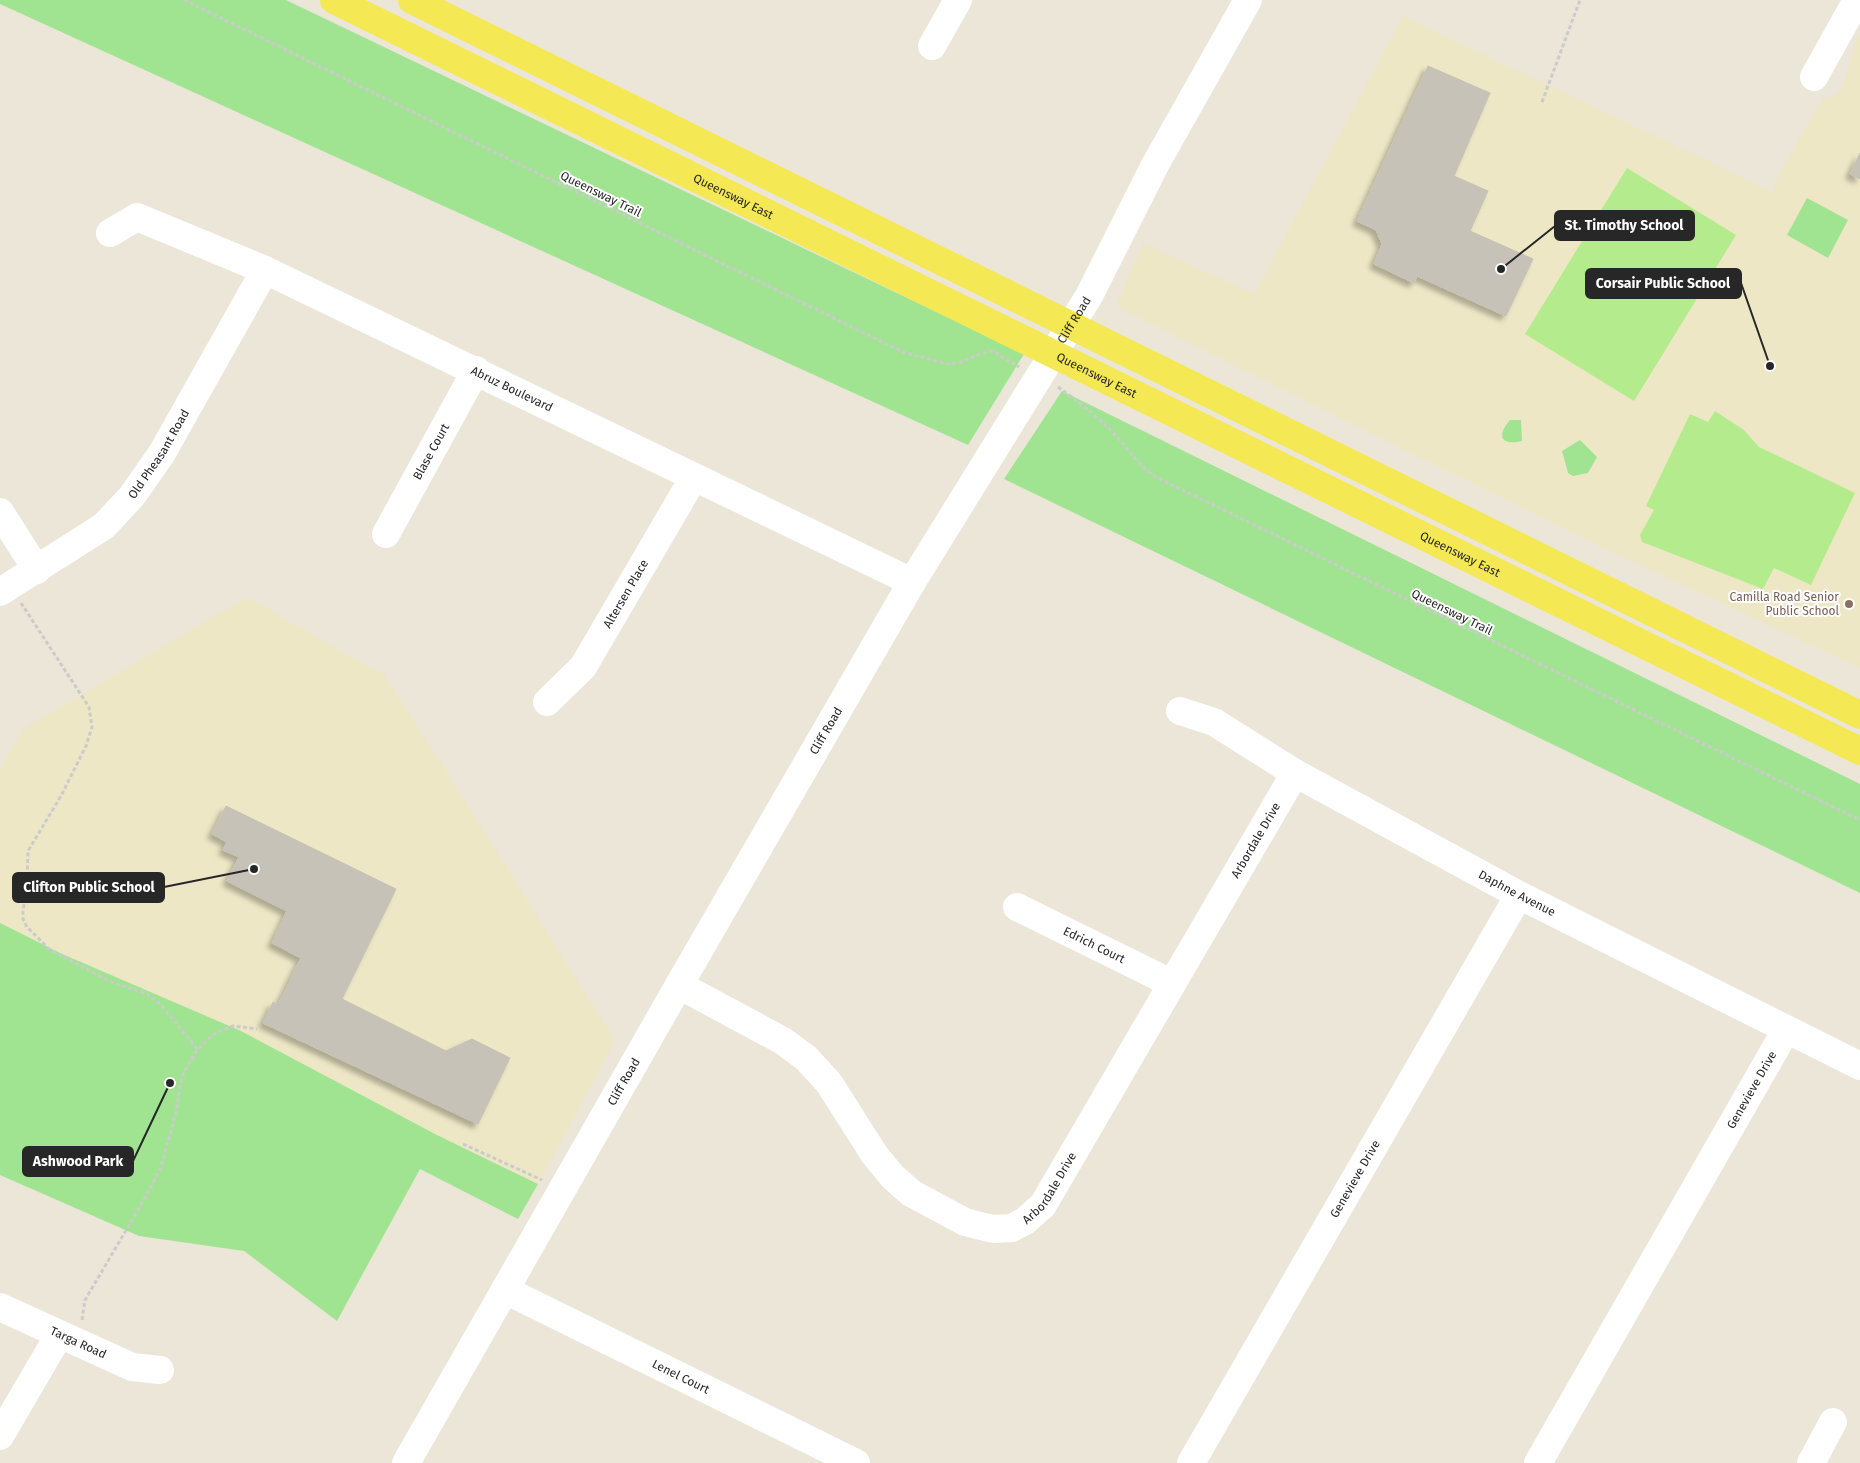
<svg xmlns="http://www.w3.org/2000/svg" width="1860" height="1463" viewBox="0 0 1860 1463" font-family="'Fira Sans',sans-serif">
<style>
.education{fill:#ede7c6}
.green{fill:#a0e492}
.pitch{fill:#b4ec8d}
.building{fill:#c6c2b8;stroke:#c6c2b2;filter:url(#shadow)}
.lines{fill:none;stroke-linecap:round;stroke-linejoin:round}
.path{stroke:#cbcbcb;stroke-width:3;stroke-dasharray:4 2.5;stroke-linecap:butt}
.minor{stroke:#fff;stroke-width:28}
.major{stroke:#f4e854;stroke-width:28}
.education-dot{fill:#8d6e63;stroke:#fff;stroke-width:2}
.labels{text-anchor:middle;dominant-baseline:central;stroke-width:4;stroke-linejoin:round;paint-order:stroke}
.street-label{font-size:12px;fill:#272727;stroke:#fff}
.education-label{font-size:12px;fill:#785e54;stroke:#fff;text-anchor:end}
.leader{fill:none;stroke:#272727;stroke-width:2}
.callout-dot{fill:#272727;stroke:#fff;stroke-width:2}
.callout{fill:#272727;stroke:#272727;stroke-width:2}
.callout-label{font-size:14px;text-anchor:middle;font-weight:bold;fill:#fff}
</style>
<defs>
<filter id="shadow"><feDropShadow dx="-4.5" dy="4.5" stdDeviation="2.5" flood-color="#0004"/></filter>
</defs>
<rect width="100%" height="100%" fill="#ebe6d8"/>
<g class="education">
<polygon points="1403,16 1775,193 1773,185 1821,101 1839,93 1848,73 1854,46 1860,34 1860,668 1582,538 1121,309 1118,301 1143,243 1254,294"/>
<polygon points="247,597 385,676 474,815 615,1041 538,1184 437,1135 241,1031 60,953 0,923 0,769 23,729"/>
</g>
<g class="green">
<polygon points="0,0 286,0 1024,354 968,445 0,4"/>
<polygon points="1807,198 1848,220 1828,258 1787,235"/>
<polygon points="1062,391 1860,784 1860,893 1004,479"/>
<path d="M1510,420H1521L1522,441C1501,446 1496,436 1510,420Z"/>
<polygon points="1580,440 1597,457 1588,473 1573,476 1568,473 1562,451"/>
<polygon points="0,923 60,953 241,1031 437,1135 538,1184 518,1219 420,1169 337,1321 244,1251 139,1236 0,1175"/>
</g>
<g class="pitch">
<polygon points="1627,168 1736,235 1634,401 1525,334"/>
<polygon points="1715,411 1744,430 1759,447 1855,493 1811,585 1774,568 1763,589 1642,542 1640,535 1654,510 1646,506 1690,414 1708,422"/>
</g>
<g class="building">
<polygon points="1428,66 1490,93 1454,176 1488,191 1470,231 1533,259 1506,316 1417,276 1414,283 1374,264 1382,244 1376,230 1357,221"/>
<polygon points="1860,153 1860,179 1850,174"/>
<polygon points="226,806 396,889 342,999 446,1051 472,1039 510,1058 478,1124 263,1023 273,1002 278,1005 301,958 272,943 287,911 227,881 239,857 223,850 227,842 212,834"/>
</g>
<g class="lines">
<g class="path">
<polyline points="184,0 903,352 947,364 959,363 987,351 993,351 1019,367"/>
<polyline points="1542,102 1580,0"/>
<path d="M1058,387C1079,402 1101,419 1118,438C1131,452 1140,467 1156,477L1860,820"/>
<polyline points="21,603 89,707 92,727 86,746 61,796 28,851 27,885 23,911 23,919 27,927 49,949 111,982 147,994 161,1005 198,1050"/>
<polyline points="463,1144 542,1180"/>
<polyline points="82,1320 85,1300 148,1193 162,1164 176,1112 180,1086 184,1072 194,1054 206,1041 217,1032 233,1026 257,1029"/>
</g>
<g class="minor">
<polyline points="932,46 958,0"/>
<polyline points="1814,77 1857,0"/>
<path id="s1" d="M110,233L137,217L265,270L912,582"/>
<polyline points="0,512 37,570"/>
<path id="s2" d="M386,534L476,370"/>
<path id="s3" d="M0,592L104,526L132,496L162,453L265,270"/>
<path id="s4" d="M547,702L583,667L694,477"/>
<path id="s5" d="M1180,711L1214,722L1295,773L1519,895L1860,1066"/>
<path id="s6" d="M1017,907L1171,983"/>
<path id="s7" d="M679,985L783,1041L806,1058L829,1083L874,1154L892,1176L911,1193L965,1222L993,1229L1012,1228L1025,1221L1043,1205L1295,773"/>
<path id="s8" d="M505,1290L856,1463"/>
<path id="s9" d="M0,1307L132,1367L160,1370"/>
<polyline points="0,1436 59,1335"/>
<path id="s10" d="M406,1463L679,985L912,582L1089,296L1155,165L1248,0"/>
<path id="s11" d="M1191,1463L1519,895"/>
<path id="s12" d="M1538,1463L1786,1030"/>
<polyline points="1811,1463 1833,1422"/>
</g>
<g class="major">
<path id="s13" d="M334,0L1860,751"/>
<polyline points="412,0 1860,715"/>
</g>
</g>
<circle class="education-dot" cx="1849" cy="604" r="5"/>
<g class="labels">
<g class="street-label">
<text transform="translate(601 194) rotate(26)">Queensway Trail</text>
<text stroke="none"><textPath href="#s13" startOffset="445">Queensway East</textPath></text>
<text stroke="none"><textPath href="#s10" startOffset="1324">Cliff Road</textPath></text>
<text stroke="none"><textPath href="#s13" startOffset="850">Queensway East</textPath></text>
<text stroke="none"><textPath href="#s1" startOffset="444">Abruz Boulevard</textPath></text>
<text stroke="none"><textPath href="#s2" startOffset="94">Blase Court</textPath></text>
<text stroke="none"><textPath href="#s3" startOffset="214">Old Pheasant Road</textPath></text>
<text stroke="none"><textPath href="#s13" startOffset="1255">Queensway East</textPath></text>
<text stroke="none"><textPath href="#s4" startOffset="135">Altersen Place</textPath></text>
<text transform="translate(1452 612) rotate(26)">Queensway Trail</text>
<text stroke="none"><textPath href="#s10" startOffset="844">Cliff Road</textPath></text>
<text stroke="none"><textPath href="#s7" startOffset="889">Arbordale Drive</textPath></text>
<text stroke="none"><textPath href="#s5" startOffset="384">Daphne Avenue</textPath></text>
<text stroke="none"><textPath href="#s6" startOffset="86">Edrich Court</textPath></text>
<text stroke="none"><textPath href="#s10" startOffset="439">Cliff Road</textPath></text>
<text stroke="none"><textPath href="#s12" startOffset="430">Genevieve Drive</textPath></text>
<text stroke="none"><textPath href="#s11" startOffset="328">Genevieve Drive</textPath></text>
<text stroke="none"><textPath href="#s7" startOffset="484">Arbordale Drive</textPath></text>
<text stroke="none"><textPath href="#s9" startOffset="86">Targa Road</textPath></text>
<text stroke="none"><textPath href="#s8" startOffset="196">Lenel Court</textPath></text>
</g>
<g class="education-label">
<text x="1839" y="597">Camilla Road Senior<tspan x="1839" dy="14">Public School</tspan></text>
</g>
</g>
<path class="leader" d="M1501 269L1555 226M1770 366L1741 283M254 869L164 887M170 1083L133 1161"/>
<g class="callout-dot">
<circle cx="1501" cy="269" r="5"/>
<circle cx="1770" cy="366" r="5"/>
<circle cx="254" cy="869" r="5"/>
<circle cx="170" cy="1083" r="5"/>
</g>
<g class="callout">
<rect x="1555" y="211" width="139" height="29" rx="5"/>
<rect x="1586" y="269" width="155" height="29" rx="5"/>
<rect x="13" y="873" width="151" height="29" rx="5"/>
<rect x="23" y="1147" width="110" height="29" rx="5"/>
</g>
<g class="callout-label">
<text x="1624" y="230">St. Timothy School</text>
<text x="1663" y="288">Corsair Public School</text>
<text x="89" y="892">Clifton Public School</text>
<text x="78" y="1166">Ashwood Park</text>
</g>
</svg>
